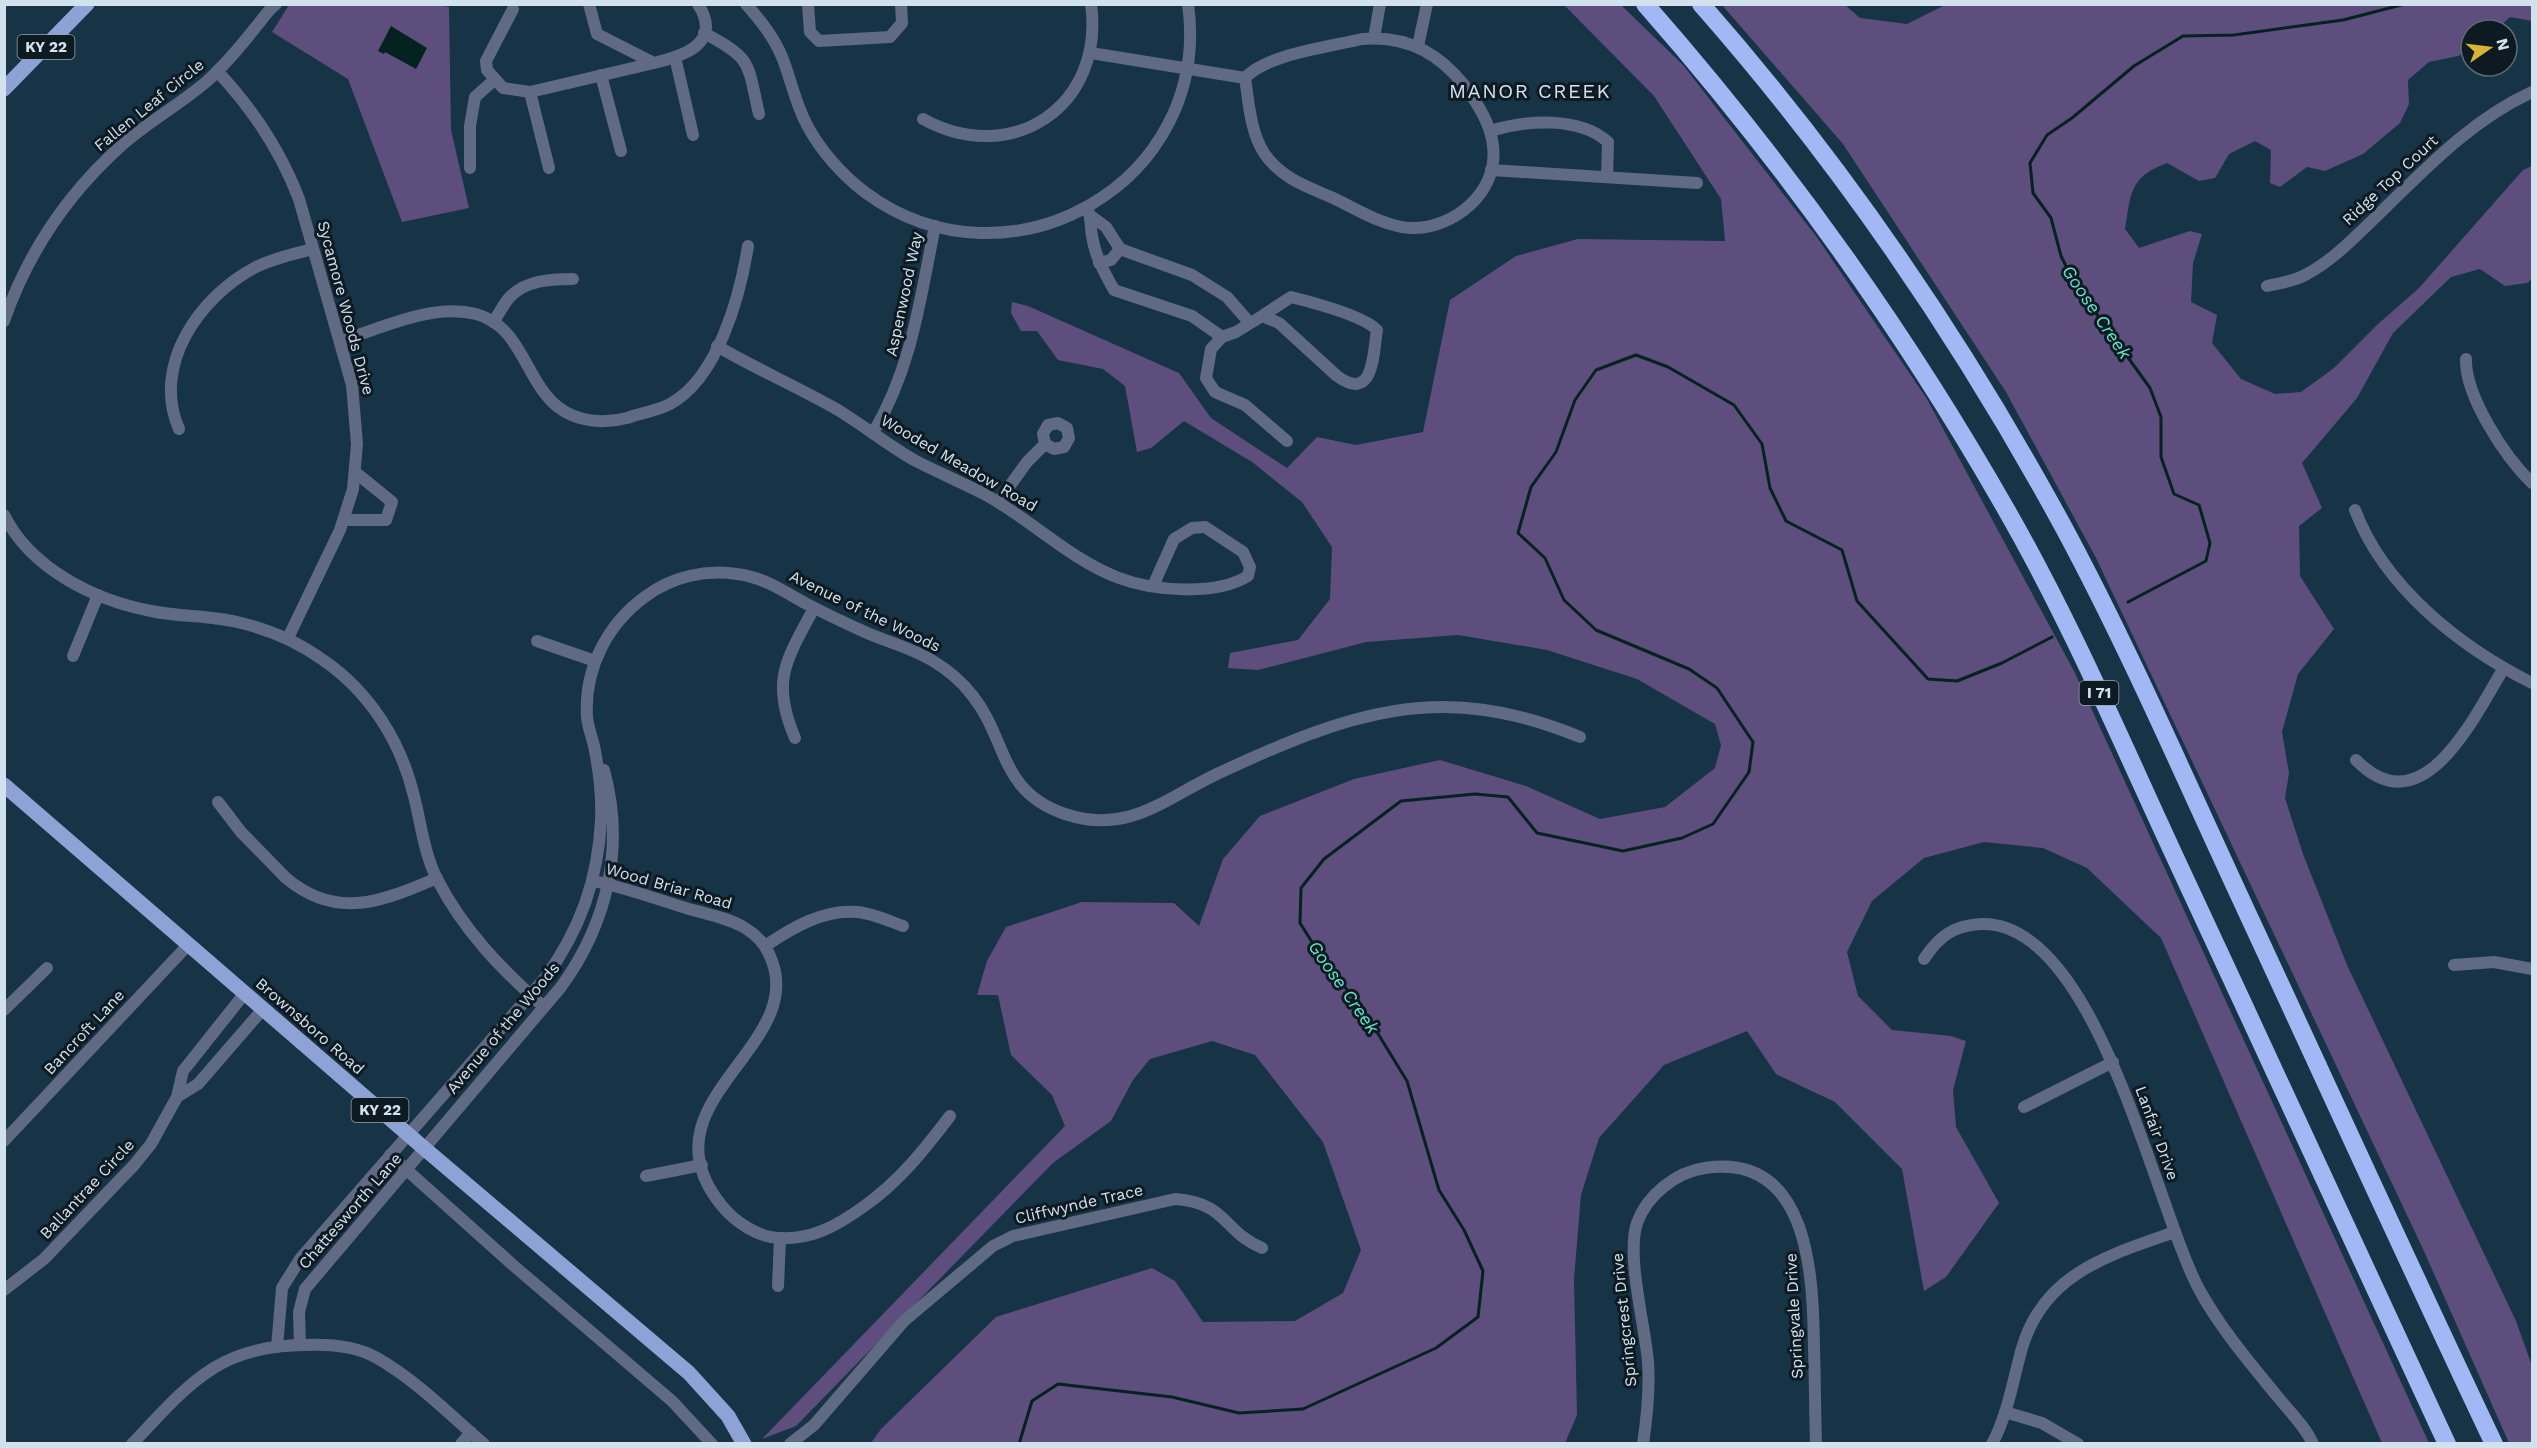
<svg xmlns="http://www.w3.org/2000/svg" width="2537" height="1448" viewBox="0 0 2537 1448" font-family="'Work Sans',sans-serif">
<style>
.green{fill:#5d4e7d}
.water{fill:#05231e}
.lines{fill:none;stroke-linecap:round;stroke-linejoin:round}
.stream{stroke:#05231e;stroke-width:3}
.minor{stroke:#606a83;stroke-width:12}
.primary{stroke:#8fa2d5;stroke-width:15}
.motorway{stroke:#a1b8f5;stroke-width:18}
.labels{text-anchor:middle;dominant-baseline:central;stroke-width:6;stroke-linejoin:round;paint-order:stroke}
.shield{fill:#0e1a22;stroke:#96a6b1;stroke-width:1.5}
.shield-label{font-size:15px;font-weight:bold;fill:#d1e2ee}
.street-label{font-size:16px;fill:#d1e2ee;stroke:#0e1a22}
.water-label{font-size:18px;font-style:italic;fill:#63e6cf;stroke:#0e1a22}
.quarter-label{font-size:20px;letter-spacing:1.5px;fill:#d1e2ee;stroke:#0e1a22}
</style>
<rect width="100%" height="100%" fill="#163446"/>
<g class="green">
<polygon points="432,4 449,7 451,130 469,208 402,222 348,79 272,32 289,5"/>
<polygon points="1564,5 1621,5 1683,65 1816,236 1927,399 2075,673 2429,1443 2382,1443 2161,938 2087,868 2043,848 1984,842 1924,858 1872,901 1847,952 1858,996 1892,1030 1951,1036 1966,1041 1953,1090 1956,1127 1999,1203 1946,1277 1924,1291 1902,1169 1835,1102 1776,1074 1747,1031 1664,1065 1599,1138 1581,1195 1574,1279 1577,1415 1565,1443 871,1443 881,1429 996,1317 1152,1268 1175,1281 1203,1322 1295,1321 1343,1293 1361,1250 1323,1142 1255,1055 1212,1041 1150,1059 1133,1080 1111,1121 1053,1163 796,1426 762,1439 1065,1126 1052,1095 1011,1055 998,995 977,995 987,961 1006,927 1082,902 1174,903 1199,926 1223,859 1260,816 1354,779 1440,760 1526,786 1600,819 1665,807 1715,768 1721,745 1715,724 1637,679 1547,650 1458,635 1366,642 1258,670 1228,668 1230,653 1298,640 1330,599 1332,547 1302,502 1252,462 1184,421 1151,448 1137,452 1125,386 1103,369 1058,360 1037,331 1021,331 1011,313 1012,302 1028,306 1179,373 1211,418 1287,468 1317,437 1356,445 1423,432 1450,300 1516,256 1578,239 1725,241 1721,199 1654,96"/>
<path d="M1945,5H2532V21L2510,17L2496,30H2471V49L2458,56L2429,62L2408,80L2409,104L2400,123L2363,154L2325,171L2307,167L2280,187L2270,183L2271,150L2255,141L2229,154L2215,178L2199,181L2167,163C2129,177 2131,194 2125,229L2139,248L2190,231L2202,234L2193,263L2191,302L2217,315L2212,343L2241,379L2275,394L2301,392L2334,368L2377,325L2419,288L2523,170L2532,166V279L2527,283L2505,286L2480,269L2451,277L2393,333L2357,398L2302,463L2322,508L2299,526L2300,576L2334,629L2298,674L2282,732L2289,773L2285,798L2303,854L2347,965L2516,1321L2532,1366V1443H2509L2423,1249L2096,558L2006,392L1843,144L1722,5H1845L1860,18L1907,24Z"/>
</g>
<polygon class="water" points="391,26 427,48 416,69 385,52 384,54 378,51"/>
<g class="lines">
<g class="stream">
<polyline points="2128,602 2206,561 2210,543 2199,505 2174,494 2161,457 2161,417 2150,388 2075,284 2061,256 2051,218 2033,193 2030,163 2047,135 2072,118 2134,66 2183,36 2234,35 2343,20 2405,4"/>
<polyline points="1019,1444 1032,1401 1058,1384 1172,1397 1239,1413 1303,1409 1436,1348 1478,1317 1483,1271 1464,1230 1439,1190 1407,1081 1361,1006 1327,966 1300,923 1301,888 1324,859 1401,801 1475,794 1508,797 1537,833 1623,851 1682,838 1713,824 1749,772 1753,742 1717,688 1689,669 1596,630 1564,600 1545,558 1518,533 1531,487 1556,452 1575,400 1596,370 1636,355 1668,367 1734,405 1762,444 1770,488 1786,521 1842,550 1857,601 1928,679 1957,681 2002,663 2052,637"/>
</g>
<g class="minor">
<path d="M589,4L597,34L654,63C683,56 723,44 698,4"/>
<path d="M746,4C760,20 774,37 782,57C791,79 795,103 807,125C820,150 842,175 866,193C1009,298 1213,183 1188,4"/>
<polyline points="808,4 810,32 819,41 890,37 902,23 901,4"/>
<polyline points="513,9 486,61 487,70 503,88 530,92 654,63"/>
<path d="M704,33C753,59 747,62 759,114"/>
<polyline points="1374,38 1380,4"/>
<path d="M1362,39C1404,35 1438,52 1464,85C1477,103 1491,124 1493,146C1499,192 1454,229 1411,228C1384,227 1355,208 1331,197C1305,186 1280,177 1264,153C1250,131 1249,103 1245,78C1267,54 1329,47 1362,39Z"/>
<polyline points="1418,46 1427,4"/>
<polyline points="1091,53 1245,78"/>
<polyline points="675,57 693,135"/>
<path d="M217,71C253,109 280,150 299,199L352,385L357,444L353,489L340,530L288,638"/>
<polyline points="601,75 621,151"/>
<polyline points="530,92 549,168"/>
<path d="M923,119C1012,168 1105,106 1091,4"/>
<path d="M1490,131C1526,120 1579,116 1608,142L1607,177"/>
<polyline points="470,168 470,126 475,97 493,81"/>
<polyline points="1491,170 1697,183"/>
<path d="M1087,208C1092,218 1090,226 1092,236C1095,256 1104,272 1114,290L1192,316L1222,337"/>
<polyline points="1091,216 1106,227 1120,249 1192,275 1227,297 1249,322"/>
<polyline points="1099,263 1111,260 1120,249"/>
<path d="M2267,286C2281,283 2295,281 2307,274C2335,259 2359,233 2381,212C2428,166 2473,119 2532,92"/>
<path d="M1262,316L1291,297C1311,302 1364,316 1377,330C1373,354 1374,403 1337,376L1279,323L1262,316L1236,332L1222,337L1211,349L1206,378L1215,392L1245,405L1287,441"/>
<path d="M4,321C28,252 67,194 122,145C148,122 179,105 206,82C224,66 240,47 255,28C263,19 267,11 276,4"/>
<path d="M493,322C499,314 503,305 509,298C525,280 551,279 573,279"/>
<path d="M340,341C382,328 432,303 476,314C522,326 525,381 558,407C577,422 604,424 627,418C641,413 657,411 670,404C718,378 740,296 748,246"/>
<path d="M717,346C756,369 798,387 838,410C864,426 888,445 914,460C937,472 961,482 984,494C1031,519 1069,559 1119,578C1153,591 1216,596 1248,576L1250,567L1243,552L1205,527L1192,528L1174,539L1153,586"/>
<path d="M2466,359C2465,396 2505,457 2532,483"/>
<path d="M179,429C151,365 200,296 256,267C274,258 293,254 313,249"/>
<path d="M873,433C912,368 920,299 935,226"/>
<polyline points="998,502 1027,462 1045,444 1043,434 1048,425 1058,423 1067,428 1069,438 1064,447 1054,449 1045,444"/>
<path d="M2355,510C2384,587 2460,647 2532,683"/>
<path d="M4,515C31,569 94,600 151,611C179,617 209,615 237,622C268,629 297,641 323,660C370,692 401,742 414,796C421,824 424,853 437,879C464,931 501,969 544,1007"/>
<polyline points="344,520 386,520 392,502 355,472"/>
<polyline points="537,641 595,661"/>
<polyline points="73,656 98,595"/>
<path d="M795,738C770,680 787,659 814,608"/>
<path d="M2356,760C2424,829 2475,714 2504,668"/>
<path d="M218,802L241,832L286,878C337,921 383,901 437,878"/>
<path d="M594,881C626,888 657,899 689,909C707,914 729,918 745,928C755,934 764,943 769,954C814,1046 636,1101 722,1206C735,1222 759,1238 780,1238C812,1240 838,1225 863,1207C899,1182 924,1150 950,1116"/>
<path d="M765,946C792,928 823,909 857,912C872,913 889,921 903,926"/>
<path d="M1924,959C1939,936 1954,925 1982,924C2098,922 2155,1209 2200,1291C2221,1329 2250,1363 2277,1396C2289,1411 2305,1426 2313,1444"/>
<polyline points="2454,965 2494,962 2532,969"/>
<polyline points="4,1010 47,968"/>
<polyline points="177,1097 198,1084 263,1009"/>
<polyline points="2024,1107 2113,1062"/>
<polyline points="4,1141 188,945"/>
<polyline points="390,1155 514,1266 672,1401 712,1444"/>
<polyline points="646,1176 702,1165"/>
<polyline points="778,1286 780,1238"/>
<polyline points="4,1290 44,1259 134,1165 151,1144 177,1097 183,1071 245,993"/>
<path d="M300,1345L299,1312L305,1289L561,987C608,922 625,847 604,770"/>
<path d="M277,1347L282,1288L300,1259L545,978C580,930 598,880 601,820C602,796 599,770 594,746C592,737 588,728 587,717C584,669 607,624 646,596C672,577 705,569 737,574C763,577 783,591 805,603C824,613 845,623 865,632C887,642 912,648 933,661C948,670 962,682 972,695C1008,740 999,792 1065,814C1128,835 1164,799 1217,774C1348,713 1440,679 1580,737"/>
<polyline points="2005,1412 2042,1423 2078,1444"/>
<path d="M132,1444C189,1384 218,1345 306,1345C331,1344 356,1346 377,1358C416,1380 450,1415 484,1444"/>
<polyline points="461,1444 471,1432"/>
<path d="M790,1444L814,1425L904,1321L993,1246L1013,1236L1175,1199C1228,1203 1222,1231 1262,1248"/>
<path d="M1643,1444C1647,1417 1650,1389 1648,1362C1645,1325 1626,1256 1637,1223C1647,1195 1676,1172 1705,1168C1810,1152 1813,1277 1814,1348C1815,1380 1815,1412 1816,1444"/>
<path d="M1992,1444C2008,1414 2013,1380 2022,1348C2044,1273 2109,1255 2175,1232"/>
</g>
<g class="primary">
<polyline points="4,89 87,4"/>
<polyline points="4,785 425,1149 689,1373 728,1416 744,1444"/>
</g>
<g class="motorway">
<path d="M1645,4C1783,161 1904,330 2007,511C2073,626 2125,750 2181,870C2270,1061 2358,1252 2447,1444"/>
<path d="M1701,4C1841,163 1963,342 2064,528C2128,647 2182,772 2239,895C2324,1078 2407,1261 2494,1444"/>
</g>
</g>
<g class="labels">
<g class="shield">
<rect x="17.5" y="35" width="57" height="24" rx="4.5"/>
<rect x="2079.5" y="681" width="39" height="24" rx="4.5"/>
<rect x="351.5" y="1098" width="57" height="24" rx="4.5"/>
</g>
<g class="shield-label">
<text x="46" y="47">KY 22</text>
<text x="2099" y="693">I 71</text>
<text x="380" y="1110">KY 22</text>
</g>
<g class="street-label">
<text transform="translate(149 105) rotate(-39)">Fallen Leaf Circle</text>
<text transform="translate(2390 180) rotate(-43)">Ridge Top Court</text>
<text transform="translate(904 294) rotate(-78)">Aspenwood Way</text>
<text transform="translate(346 308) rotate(75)">Sycamore Woods Drive</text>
<text transform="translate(959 463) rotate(30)">Wooded Meadow Road</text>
<text transform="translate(865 611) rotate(26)">Avenue of the Woods</text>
<text transform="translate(669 886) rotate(16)">Wood Briar Road</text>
<text transform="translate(310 1026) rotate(41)">Brownsboro Road</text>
<text transform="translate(503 1028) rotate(-50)">Avenue of the Woods</text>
<text transform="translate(84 1032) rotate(-47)">Bancroft Lane</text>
<text transform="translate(2157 1133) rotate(70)">Lanfair Drive</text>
<text transform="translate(87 1189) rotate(-47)">Ballantrae Circle</text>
<text transform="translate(1079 1204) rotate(-13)">Cliffwynde Trace</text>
<text transform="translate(350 1211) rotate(-49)">Chattesworth Lane</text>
<text transform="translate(1794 1316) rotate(-93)">Springvale Drive</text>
<text transform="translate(1624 1320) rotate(-96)">Springcrest Drive</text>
</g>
<g class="water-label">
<text transform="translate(2097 312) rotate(56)">Goose Creek</text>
<text transform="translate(1344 987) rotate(55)">Goose Creek</text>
</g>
<g class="quarter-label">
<text x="1530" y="91">MANOR CREEK</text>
</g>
</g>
<rect width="2537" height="1448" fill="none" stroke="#d1e2ee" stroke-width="12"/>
<g transform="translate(2489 48) rotate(76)"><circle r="28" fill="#0e1a22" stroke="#5c6a74" stroke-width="1.5"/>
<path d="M0-4.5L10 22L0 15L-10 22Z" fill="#dab333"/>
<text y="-9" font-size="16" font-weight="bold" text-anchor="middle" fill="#d1e2ee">N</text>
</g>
</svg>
